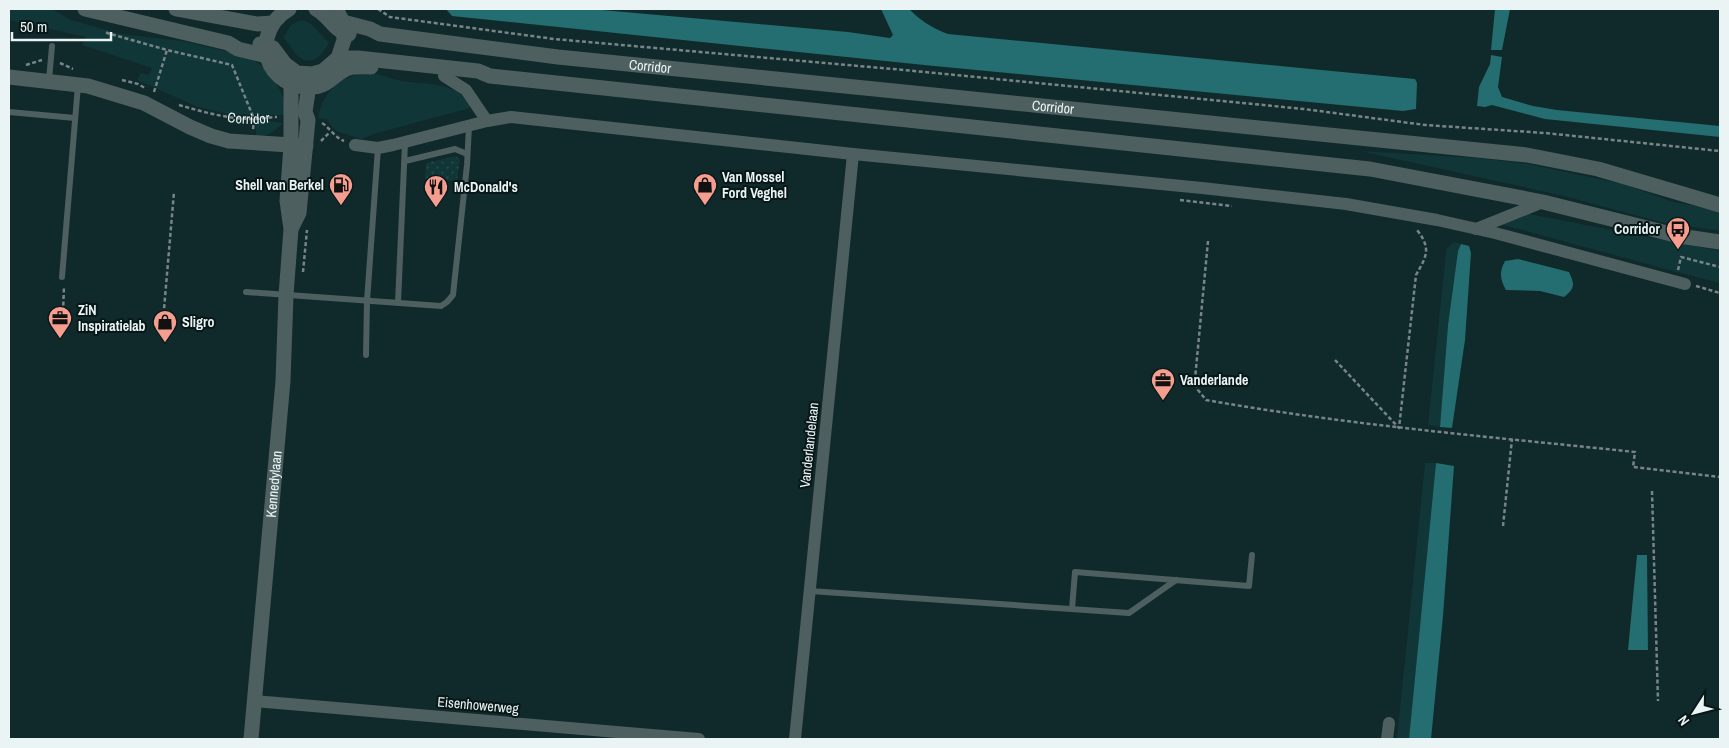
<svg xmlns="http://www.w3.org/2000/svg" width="1729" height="748" viewBox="0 0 1729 748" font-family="'Archivo Narrow',sans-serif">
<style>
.built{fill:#10292a}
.grass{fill:#113638}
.park{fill:url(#park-dots)}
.water{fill:#246d70}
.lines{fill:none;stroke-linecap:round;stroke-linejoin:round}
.path{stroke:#788586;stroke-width:2.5;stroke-dasharray:4 2.5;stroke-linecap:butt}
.lane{stroke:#4d5f5f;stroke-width:6}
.street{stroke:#4d5f5f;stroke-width:12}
.secondary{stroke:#4d5f5f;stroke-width:15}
.labels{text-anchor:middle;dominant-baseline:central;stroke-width:4;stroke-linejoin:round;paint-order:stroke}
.street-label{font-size:14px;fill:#eaf4f4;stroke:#081718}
.poi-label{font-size:14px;font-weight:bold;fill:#eaf4f4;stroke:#081718;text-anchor:start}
</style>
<defs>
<pattern id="park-dots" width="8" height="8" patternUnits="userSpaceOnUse" patternTransform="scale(1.25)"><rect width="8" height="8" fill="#113638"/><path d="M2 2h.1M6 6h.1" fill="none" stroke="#284a4c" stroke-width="1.8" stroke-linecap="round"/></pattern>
</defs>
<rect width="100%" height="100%" fill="#112021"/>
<rect class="built" x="9" y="9" width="1711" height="730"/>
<g class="grass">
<polygon points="9,9 52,9 71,20 121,34 182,41 247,56 264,67 276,82 285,101 285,115 228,114 198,107 137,80 141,73 149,75 152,68 82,45 86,37 9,20"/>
<path d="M300,20C314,20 318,35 329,42C325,53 311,69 298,56C292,51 290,43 283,38L291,25Z"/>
<path d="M361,74C368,74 375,73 381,75C388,77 395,80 403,81C426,85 461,81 470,108L377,133L361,139L336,131L326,119L318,118C322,95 338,77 361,74Z"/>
<path d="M261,120L283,123C274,132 269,136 256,136V125Z"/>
<polygon points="1360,151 1477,158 1528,164 1623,184 1670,201 1720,211 1720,231 1661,222 1564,196"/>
<polygon points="1529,214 1720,251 1720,283 1673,271 1500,224"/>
<polygon points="1454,242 1461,244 1458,251 1448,325 1440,427 1428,425 1446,253 1447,248"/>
<polygon points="1425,463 1436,463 1409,739 1397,739"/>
</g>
<polygon class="park" points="456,156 460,160 457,180 453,181 425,179 426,163"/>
<g class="water">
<path d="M446,9H591L848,32L890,38L893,35L881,9H909C921,21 932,28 948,34L1415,79L1417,83L1416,109L1403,111L924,65L452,16Z"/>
<polygon points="1495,9 1510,9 1502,50 1491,50"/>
<polygon points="1491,55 1502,57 1498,87 1502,97 1533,106 1557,110 1720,126 1720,137 1545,119 1492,105 1485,107 1477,106 1479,87 1490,64"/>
<polygon points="1461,244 1469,246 1471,253 1465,340 1452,428 1440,427 1448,325 1458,251"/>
<path d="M1518,259L1569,272C1575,285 1575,288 1564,297L1540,291L1506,290C1500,279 1499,272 1505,261Z"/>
<polygon points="1436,463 1454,466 1443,616 1431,739 1409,739"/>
<polygon points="1637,555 1647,555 1648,650 1628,650"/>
</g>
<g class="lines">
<g class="path">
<polyline points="378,9 390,17 554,39 904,70 1304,109 1425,125 1545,133 1720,151"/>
<polyline points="108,32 107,33 167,50 232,65 254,119 253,130"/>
<polyline points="60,63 73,69"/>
<polyline points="26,65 42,60"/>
<polyline points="122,80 138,84 145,88"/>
<polyline points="154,92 167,50"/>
<path id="s1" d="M179,105C203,112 228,119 253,119C261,119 269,117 277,117"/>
<path d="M322,123C330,128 333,136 344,141"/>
<polyline points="321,141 330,132"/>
<polyline points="1180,200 1232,206"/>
<path d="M1208,241L1195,379L1198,390L1206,400C1348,425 1492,437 1635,452L1633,467L1720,477"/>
<polyline points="1678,270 1681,257 1720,267"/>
<polyline points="303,272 307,230"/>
<polyline points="1696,286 1720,293"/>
<polyline points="63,312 64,286"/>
<polyline points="163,321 174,192"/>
<path d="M1335,360L1399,428L1416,275C1426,257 1432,249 1417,230"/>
<polyline points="1652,491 1658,701"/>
<polyline points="1503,526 1512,439"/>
</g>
<g class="lane">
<polyline points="49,80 52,46"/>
<polyline points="9,112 75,118"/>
<polyline points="405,161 455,149 467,154"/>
<polyline points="62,277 78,85"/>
<polyline points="246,292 441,306 447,302 453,295 467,165 469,126"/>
<polyline points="398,303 405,143"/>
<polyline points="366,355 367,301 378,148"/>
<polyline points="810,591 1129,613 1176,580"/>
<polyline points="1072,609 1075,572 1249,586 1252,555"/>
</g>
<g class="street">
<polyline points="444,76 466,90 487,121"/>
<polyline points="355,145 378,148 393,145 487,121 511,117 853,154 1202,188 1346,204 1437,220 1495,233 1685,284"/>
<polyline points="1476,229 1543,202"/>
<polyline points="254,701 699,739"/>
<polyline points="795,739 853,154"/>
<polyline points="1387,739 1389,723"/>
</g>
<g class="secondary">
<polyline points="85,9 228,43 238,49 267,56"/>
<polyline points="176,9 257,24 273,23"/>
<path d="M289,9C277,16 270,25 267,38C265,50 267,62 274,71C286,86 309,92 326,83C334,78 340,71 349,68C356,66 364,67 371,67"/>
<path d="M316,9C330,16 332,30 349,34"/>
<path id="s2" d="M343,22L370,29L380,34L558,57L1527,155L1598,169L1720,205"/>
<polyline points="260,44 273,48 285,64 297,73 312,74 323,71 338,58 344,40 343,22 336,9"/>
<polyline points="338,58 358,58 478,71 490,76 1370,169 1543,202 1679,236 1720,242"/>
<polyline points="9,77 88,86 144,103 190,127 211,136 229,141 306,146"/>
<polyline points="292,227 299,213 308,120 305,112 310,79"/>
<path id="s3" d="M251,739L283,381L286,295L291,229L287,201L291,145V84"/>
</g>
</g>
<defs>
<g id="fuel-pin" transform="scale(1.25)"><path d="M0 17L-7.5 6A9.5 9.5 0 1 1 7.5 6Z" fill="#f59d8f" stroke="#081718"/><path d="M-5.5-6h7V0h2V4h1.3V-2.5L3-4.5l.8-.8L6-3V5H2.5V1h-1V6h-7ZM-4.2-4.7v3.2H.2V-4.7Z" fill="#111"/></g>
<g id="shop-pin" transform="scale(1.25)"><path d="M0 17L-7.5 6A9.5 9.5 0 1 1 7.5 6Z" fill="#f59d8f" stroke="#081718"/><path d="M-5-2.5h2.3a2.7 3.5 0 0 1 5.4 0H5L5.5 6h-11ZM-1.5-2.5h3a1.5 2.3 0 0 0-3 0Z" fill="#111"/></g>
<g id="restaurant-pin" transform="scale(1.25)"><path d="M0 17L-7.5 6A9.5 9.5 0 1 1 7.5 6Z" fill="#f59d8f" stroke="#081718"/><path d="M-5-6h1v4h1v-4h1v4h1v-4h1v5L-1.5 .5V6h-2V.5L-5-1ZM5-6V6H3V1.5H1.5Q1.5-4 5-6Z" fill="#111"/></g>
<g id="bus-pin" transform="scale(1.25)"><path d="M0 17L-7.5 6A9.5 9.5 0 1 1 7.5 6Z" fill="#f59d8f" stroke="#081718"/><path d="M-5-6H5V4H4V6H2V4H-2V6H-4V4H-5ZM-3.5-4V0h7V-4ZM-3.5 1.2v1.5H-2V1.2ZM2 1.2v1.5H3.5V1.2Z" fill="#111"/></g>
<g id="office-pin" transform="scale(1.25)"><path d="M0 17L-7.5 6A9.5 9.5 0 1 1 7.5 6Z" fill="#f59d8f" stroke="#081718"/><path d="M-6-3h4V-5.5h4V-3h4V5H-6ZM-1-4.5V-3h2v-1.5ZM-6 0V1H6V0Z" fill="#111"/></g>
</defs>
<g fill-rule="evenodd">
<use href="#fuel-pin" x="341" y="185"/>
<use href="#shop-pin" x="705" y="185"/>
<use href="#restaurant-pin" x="436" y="187"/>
<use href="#bus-pin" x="1678" y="229"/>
<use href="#office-pin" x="60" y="318"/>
<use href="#shop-pin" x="165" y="322"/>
<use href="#office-pin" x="1163" y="380"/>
</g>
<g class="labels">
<g class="street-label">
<text stroke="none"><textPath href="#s2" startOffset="311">Corridor</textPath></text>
<text stroke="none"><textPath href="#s2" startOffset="716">Corridor</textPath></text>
<text stroke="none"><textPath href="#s1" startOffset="71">Corridor</textPath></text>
<text transform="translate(809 445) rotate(-84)">Vanderlandelaan</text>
<text stroke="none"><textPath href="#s3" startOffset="256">Kennedylaan</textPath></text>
<text transform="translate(478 705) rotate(5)">Eisenhowerweg</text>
</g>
<g class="poi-label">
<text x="722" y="177">Van Mossel<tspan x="722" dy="16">Ford Veghel</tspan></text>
<text x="324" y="185" text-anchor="end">Shell van Berkel</text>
<text x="454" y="187">McDonald's</text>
<text x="1660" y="229" text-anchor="end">Corridor</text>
<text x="78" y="310">ZiN<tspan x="78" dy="16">Inspiratielab</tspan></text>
<text x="182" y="322">Sligro</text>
<text x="1180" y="380">Vanderlande</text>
</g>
</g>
<rect width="1729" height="748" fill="none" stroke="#eaf4f4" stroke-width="20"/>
<g transform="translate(1694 713) rotate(234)" stroke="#081718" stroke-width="4" paint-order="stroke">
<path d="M0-4L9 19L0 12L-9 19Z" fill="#eaf4f4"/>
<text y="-8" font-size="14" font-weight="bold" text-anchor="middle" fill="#eaf4f4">N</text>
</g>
<path d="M12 32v8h99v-8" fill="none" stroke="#eaf4f4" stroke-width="2.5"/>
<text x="20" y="32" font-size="15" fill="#eaf4f4" stroke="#081718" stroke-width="4" paint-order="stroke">50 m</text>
</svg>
